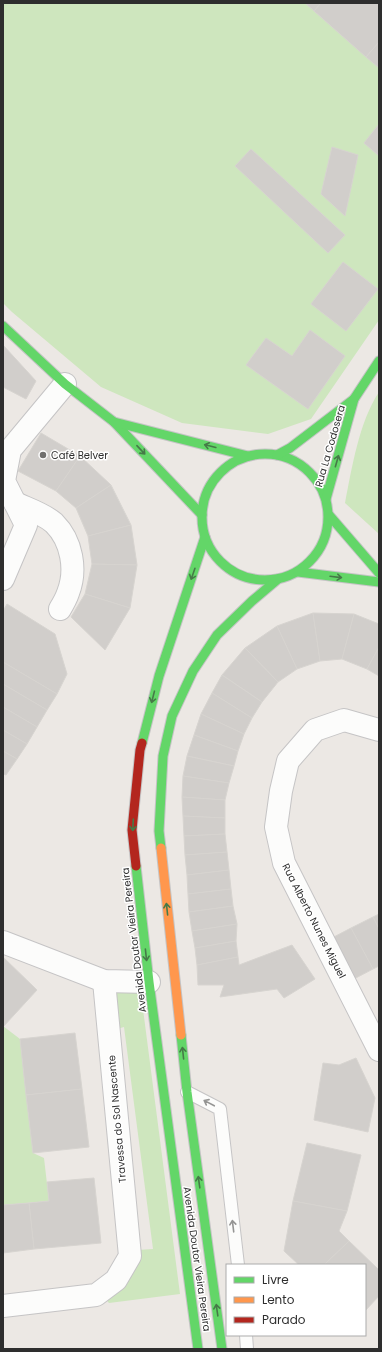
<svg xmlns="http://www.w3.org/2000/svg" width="382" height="1352" viewBox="0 0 382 1352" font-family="Poppins,sans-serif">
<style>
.green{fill:#cee6be}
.building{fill:#d1cecb;stroke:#d7d4d0}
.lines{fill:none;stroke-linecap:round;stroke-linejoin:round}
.lane-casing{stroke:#c5c4c5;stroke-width:14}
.street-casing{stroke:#c5c4c5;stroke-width:24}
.fast-casing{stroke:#c5c4c5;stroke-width:11}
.slow-casing{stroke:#c5c4c5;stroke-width:11}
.jam-casing{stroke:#c5c4c5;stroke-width:11}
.lane{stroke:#fcfcfb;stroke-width:12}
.street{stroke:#fcfcfb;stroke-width:22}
.fast{stroke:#63d668;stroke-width:9}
.slow{stroke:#ff974d;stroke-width:9}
.jam{stroke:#b3261e;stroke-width:9}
.oneway{stroke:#467a48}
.oneway2{stroke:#959594}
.poi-dot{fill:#706f6e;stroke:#fff;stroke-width:1.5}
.labels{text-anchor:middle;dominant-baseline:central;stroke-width:3;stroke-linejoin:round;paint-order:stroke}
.street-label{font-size:10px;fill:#2e2e2e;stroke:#fff}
.poi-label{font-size:10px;fill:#2e2e2e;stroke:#fff;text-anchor:start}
</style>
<rect width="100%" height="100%" fill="#ece8e4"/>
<g class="green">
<polygon points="3,3 305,3 379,68 379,124 365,143 379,156 379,320 311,419 268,434 182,423 101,387 12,312 3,303"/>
<path d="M379,392V534L345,503C352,468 359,422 379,392Z"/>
<polygon points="140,986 180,1294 109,1303 102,1295 137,1250 153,1249 124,1027 113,1030 110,990"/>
<polygon points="3,1026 20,1039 33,1153 44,1158 49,1201 3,1205"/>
</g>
<g class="building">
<polygon points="305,3 321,3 314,11"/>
<polygon points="321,3 379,3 379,42 366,57 314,11"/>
<polygon points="379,42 379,68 366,57"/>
<polygon points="379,124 379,156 364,143"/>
<polygon points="332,147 358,155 345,216 321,194"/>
<polygon points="251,149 345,235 328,253 235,166"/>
<polygon points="343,262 378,289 346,331 311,304"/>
<polygon points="310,330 345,356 308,409 246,365 266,338 292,356"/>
<polygon points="3,345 36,381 26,399 3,387"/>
<polygon points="41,433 80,456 56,491 18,471"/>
<polygon points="80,456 111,485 76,508 56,491"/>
<polygon points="111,485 131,525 88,536 76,508"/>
<polygon points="131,525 137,565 92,564 88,536"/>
<polygon points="92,564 137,565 130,608 85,594"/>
<polygon points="85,594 130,608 105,650 71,617"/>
<polygon points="7,604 55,634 67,674 57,694 3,662 3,611"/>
<polygon points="313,613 320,661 297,669 277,626"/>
<polygon points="313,613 354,614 342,659 320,661"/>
<polygon points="354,614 379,624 379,647 367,669 342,659"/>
<polygon points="277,626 297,669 278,682 245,648"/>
<polygon points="379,647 379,676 367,669"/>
<polygon points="245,648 278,682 262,702 222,675"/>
<polygon points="3,662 57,694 47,710 3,684"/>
<polygon points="222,675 262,702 252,718 212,693"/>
<polygon points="3,684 47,710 37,727 3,707"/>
<polygon points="212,693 252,718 244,734 201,714"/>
<polygon points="3,707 37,727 27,744 3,730"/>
<polygon points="201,714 244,734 238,751 194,735"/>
<polygon points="3,730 27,744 17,759 3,751"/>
<polygon points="194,735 238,751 234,766 187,756"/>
<polygon points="3,751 17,759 6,775 3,774"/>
<polygon points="187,756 234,766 229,783 183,776"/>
<polygon points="183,776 229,783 225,800 182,797"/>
<polygon points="182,797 225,800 225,818 183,816"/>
<polygon points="183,816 225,818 225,834 184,836"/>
<polygon points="225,834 227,852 185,855 184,836"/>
<polygon points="227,852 229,870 187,875 185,855"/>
<polygon points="229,870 231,889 188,894 187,875"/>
<polygon points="231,889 233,906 189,912 188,894"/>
<polygon points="233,906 237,924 192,931 189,912"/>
<polygon points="379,914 379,929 373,917"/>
<polygon points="373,917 379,929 379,966 373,969 351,928"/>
<polygon points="237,924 236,941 195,948 192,931"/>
<polygon points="351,928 373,969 352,980 330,939"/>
<polygon points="236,941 238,957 197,965 195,948"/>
<polygon points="292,945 315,979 284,998 277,989 220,997 224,985 198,985 197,965 238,957 239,965"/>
<polygon points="3,957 37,990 3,1027"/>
<polygon points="75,1033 82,1089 26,1095 20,1039"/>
<polygon points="356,1058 375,1098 368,1132 314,1120 323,1063 339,1065"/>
<polygon points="82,1089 89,1147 33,1153 26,1095"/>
<polygon points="307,1143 361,1155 347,1211 293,1201"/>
<polygon points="94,1178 101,1243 34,1249 29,1203 49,1201 47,1182"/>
<polygon points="293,1201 347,1211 339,1231 349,1241 324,1265 299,1265 284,1251"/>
<polygon points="29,1203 34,1249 3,1253 3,1205"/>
<polygon points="349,1241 379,1270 379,1296 365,1311 365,1265 324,1265"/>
</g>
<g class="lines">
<g class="lane-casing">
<g id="lane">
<polyline points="187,1092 220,1109 238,1265"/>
<polyline points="246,1335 247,1349"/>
</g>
</g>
<g class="street-casing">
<g id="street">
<path d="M15,503C28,509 44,514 54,523C72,541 77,570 68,593C66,599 63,604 60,609"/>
<polyline points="3,579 26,525 4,481 10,450 65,384"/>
<polyline points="379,730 344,720 315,730 288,761 281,791 276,827 284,863 379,1050"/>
<polyline points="3,942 104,981 149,982"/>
<polyline points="3,1306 96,1295 116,1280 130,1256 104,981"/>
</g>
</g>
<g class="fast-casing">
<g id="fast">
<polyline points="3,326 65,384 114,422 202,515"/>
<polyline points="114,422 248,456"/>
<circle cx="265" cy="517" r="63"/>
<polyline points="277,455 290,448 354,399"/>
<polyline points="326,499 354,399 379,361"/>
<polyline points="329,515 379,573"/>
<polyline points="298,572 379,582"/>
<polyline points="142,743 159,676 205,537"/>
<polyline points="161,848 159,831 163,756 172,716 193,671 217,635 252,601 278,579"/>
<polyline points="136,866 149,982 198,1349"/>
<polyline points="181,1035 187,1092 222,1349"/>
</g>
</g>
<g class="slow-casing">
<polyline id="slow" points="161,848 181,1035"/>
</g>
<g class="jam-casing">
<polyline id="jam" points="136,866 132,830 140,750 142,743"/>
</g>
<use href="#lane" class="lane"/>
<use href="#street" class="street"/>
<use href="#fast" class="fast"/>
<use href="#slow" class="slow"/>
<use href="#jam" class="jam"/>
</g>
<defs><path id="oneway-shaft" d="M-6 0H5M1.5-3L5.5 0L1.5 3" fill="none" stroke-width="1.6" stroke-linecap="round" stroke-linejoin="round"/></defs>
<g class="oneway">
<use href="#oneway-shaft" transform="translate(210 446) rotate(-166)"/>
<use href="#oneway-shaft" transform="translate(141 450) rotate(47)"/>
<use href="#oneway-shaft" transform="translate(337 461) rotate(-74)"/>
<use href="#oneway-shaft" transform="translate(193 574) rotate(109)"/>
<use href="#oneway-shaft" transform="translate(336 577) rotate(7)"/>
<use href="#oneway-shaft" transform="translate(153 697) rotate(104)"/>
<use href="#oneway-shaft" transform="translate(133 825) rotate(93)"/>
<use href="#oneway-shaft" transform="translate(167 909) rotate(-96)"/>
<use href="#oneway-shaft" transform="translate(146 955) rotate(84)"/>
<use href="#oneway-shaft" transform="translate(183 1053) rotate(-96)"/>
<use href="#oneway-shaft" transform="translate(199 1182) rotate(-98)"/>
<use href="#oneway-shaft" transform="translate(217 1310) rotate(-98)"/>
</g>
<g class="oneway2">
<use href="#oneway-shaft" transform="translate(209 1103) rotate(-152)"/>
<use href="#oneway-shaft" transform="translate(233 1226) rotate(-97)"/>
</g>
<circle class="poi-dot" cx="43" cy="455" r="4"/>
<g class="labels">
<g class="street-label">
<text transform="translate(330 446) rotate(-74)">Rua La Codosera</text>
<text transform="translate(314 921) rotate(63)">Rua Alberto Nunes Miguel</text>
<text transform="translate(134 940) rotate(-97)">Avenida Doutor Vieira Pereira</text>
<text transform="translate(117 1119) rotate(-95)">Travessa do Sol Nascente</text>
<text transform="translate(197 1259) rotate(82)">Avenida Doutor Vieira Pereira</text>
</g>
<g class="poi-label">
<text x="51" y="455">Café Belver</text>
</g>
</g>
<rect width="382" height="1352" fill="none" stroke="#2e2e2e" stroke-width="8"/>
<rect x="226" y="1264" width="140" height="72" fill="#ffffff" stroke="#ababab"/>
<rect x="234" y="1277" width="20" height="6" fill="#63d668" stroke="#ababab"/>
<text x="262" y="1284" font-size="12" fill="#2e2e2e">Livre</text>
<rect x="234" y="1297" width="20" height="6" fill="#ff974d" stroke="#ababab"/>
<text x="262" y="1304" font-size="12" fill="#2e2e2e">Lento</text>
<rect x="234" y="1317" width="20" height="6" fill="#b3261e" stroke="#ababab"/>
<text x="262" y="1324" font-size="12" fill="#2e2e2e">Parado</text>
</svg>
